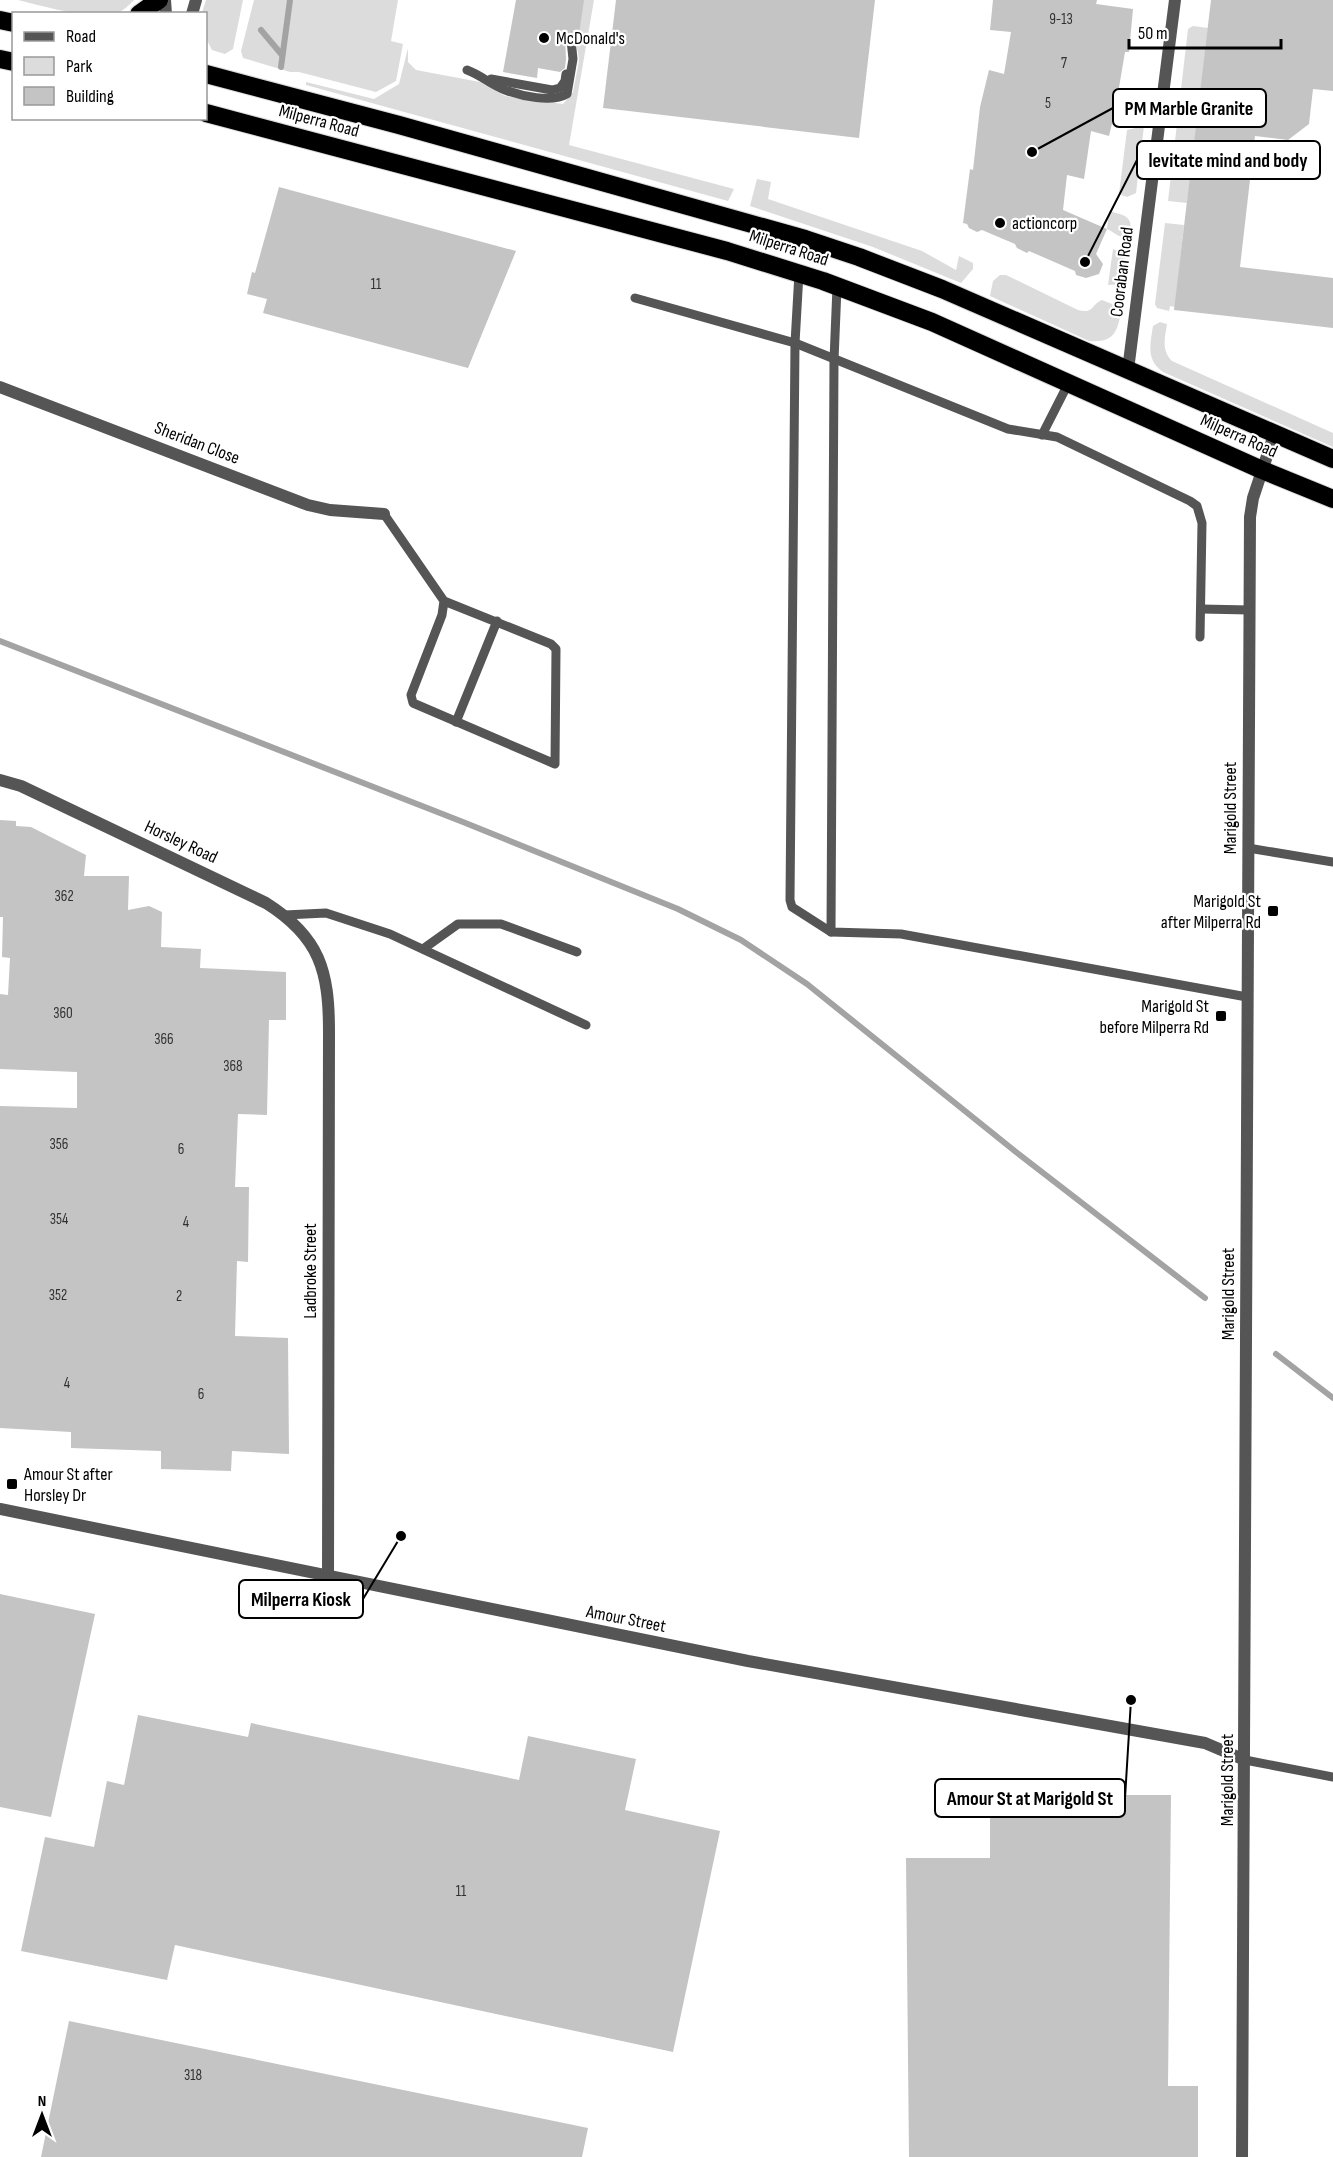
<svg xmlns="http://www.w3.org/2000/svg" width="1333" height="2157" viewBox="0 0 1333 2157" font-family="'Sofia Sans Condensed',sans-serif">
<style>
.green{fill:#dcdcdc}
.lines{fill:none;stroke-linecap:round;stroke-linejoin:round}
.stream{stroke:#a3a3a3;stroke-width:6}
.building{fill:#c4c4c4}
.highway-casing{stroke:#dbdbdb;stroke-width:20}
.lane{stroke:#555;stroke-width:9}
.street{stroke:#555;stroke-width:12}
.highway{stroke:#000;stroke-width:18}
.poi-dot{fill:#000;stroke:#fff;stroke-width:2}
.labels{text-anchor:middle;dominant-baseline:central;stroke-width:4.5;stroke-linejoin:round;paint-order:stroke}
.number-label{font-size:15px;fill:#313131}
.poi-label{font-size:18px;fill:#000;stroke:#fff;text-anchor:start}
.street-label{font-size:18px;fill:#000;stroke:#fff}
.leader{fill:none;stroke:#000;stroke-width:2}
.callout-dot{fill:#000;stroke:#fff;stroke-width:2}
.callout{fill:#fff;stroke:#000;stroke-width:2}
.callout-label{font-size:20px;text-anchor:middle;font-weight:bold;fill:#000}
</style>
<rect width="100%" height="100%" fill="#fff"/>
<g class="green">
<path d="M18,0H134C129,5 123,12 115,13C86,19 46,7 18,0Z"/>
<polygon points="206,0 243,0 233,49 225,54 212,50 206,38 206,14 202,13"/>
<polygon points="254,0 398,0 391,41 403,44 396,81 376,92 299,72 290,72 243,58 241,51"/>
<polygon points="581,0 594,0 569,145 734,189 728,201 306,85 306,82 374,99 399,84 408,48 408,62 416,70 480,82 505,96 563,104 573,92 578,66 579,59 575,37"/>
<polygon points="1193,26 1208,28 1187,203 1168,201 1188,29"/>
<polygon points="1144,126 1136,193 1127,197 1119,194 1127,130"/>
<polygon points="757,179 771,182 768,199 922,251 956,270 959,256 973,263 973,269 961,283 873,247 750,206"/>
<path d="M1109,211C1127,216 1133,216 1130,236C1120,240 1116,233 1107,229Z"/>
<polygon points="1165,223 1184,225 1175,307 1170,306 1169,311 1157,308 1155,304"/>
<polygon points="1113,249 1120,252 1127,261 1124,284 1108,285"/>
<path d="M1000,275H1006L1078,310C1095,314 1090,305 1102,300L1122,308C1117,331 1116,343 1089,341L990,296L993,281Z"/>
<path d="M1160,322L1167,324C1165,337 1161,351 1172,361L1333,433V447L1163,372C1146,360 1150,345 1153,326Z"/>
</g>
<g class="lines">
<g class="stream">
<polyline points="261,30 282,55"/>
<polyline points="281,67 290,0"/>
<polyline points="0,641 463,822 678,909 741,940 807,984 1016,1152 1205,1298"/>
<polyline points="1276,1354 1333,1398"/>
</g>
</g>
<g class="building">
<polygon points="516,0 584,0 578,41 573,34 565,37 566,59 565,68 560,72 538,68 537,78 503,72"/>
<polygon points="616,0 875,0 859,138 603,108"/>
<polygon points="993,0 1097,0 1096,4 1133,9 1129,52 1125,52 1115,111 1109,136 1091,131 1084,179 1067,175 1063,210 1107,229 1096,254 1103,264 1099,274 1086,278 1076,275 1075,271 1029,251 1027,253 1017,248 1015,244 982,230 977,232 969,228 967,224 963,223 970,169 973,170 980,107 989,70 1004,74 1011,32 990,30"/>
<polygon points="1211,0 1333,0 1333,91 1313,89 1309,124 1288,140 1255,136 1240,267 1333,278 1333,328 1174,310"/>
<polygon points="279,187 516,251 468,368 263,313 267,299 247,294 252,272 255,273"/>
<polygon points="0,820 16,821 16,826 31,827 86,855 84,876 129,876 128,910 149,906 162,912 161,947 201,949 200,968 286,972 286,1020 269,1020 267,1115 238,1114 235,1187 249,1187 248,1262 237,1261 235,1336 288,1338 289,1454 232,1451 231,1471 161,1469 161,1451 71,1448 71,1432 0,1428 0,1106 77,1108 77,1072 0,1069 0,994 8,995 10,958 2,957 3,917 0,917"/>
<polygon points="0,1594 95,1614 51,1817 0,1807"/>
<polygon points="138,1715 248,1737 251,1723 519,1780 528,1736 636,1759 625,1810 720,1831 673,2052 175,1945 167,1980 21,1951 45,1837 94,1847 107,1781 124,1785"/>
<polygon points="990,1795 1171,1795 1168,2086 1198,2086 1198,2157 909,2157 906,1858 990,1858"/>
<polygon points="69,2021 588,2128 582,2157 41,2157"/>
</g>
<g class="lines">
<g class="highway-casing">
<g id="highway">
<polyline points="139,14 159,0"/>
<polyline points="0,20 14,23"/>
<polyline points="0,59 14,62"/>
<polyline points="206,74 399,125 805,239 859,257 942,289 1333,459"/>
<polyline points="206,113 727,251 823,281 932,322 1262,470 1333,499"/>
</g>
</g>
<g class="lane">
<path d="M467,70C481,75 491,85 505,90C521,96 552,103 567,94L573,59L571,40"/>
<polyline points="491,79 552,90 560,88 565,81 566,74"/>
<polyline points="799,273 795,343 790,900 792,907 831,932 901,934 1247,997"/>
<polyline points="635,298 795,343 1008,429 1057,437 1190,501 1197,506 1202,523 1200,637"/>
<polyline points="1042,435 1068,384"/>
<polyline points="384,514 444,601 442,615 411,695 413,703 555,764 556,649 551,644 444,601"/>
<polyline points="1201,609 1250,610"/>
<polyline points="456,722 497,621"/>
<polyline points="1248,848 1333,862"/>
<polyline points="285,915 326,913 390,934 586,1025"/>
<polyline points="831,932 834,360 837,287"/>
<polyline points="423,949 458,924 501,924 577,952"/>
<polyline points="1245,1760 1333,1777"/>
</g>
<g class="street">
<polyline points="165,0 166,14"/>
<polyline points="192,14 196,0"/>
<polyline points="1128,370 1175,0"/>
<polyline points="0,387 308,505 330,510 384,514"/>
<path d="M0,780L21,786L266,903C320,937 329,971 329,1032L328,1576"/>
<polyline points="0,1509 748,1661 1205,1743 1245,1760"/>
<polyline points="1242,2157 1250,517 1253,498 1274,435"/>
</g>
<use href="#highway" class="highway"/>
</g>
<g class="poi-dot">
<circle cx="544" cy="38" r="6"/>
<circle cx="1000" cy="223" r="6"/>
<rect x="1267" y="905" width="12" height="12" rx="3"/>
<rect x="1215" y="1010" width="12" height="12" rx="3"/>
<rect x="6" y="1478" width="12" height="12" rx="3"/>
</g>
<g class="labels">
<g class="number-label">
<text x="1061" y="19">9-13</text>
<text x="1064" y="63">7</text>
<text x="1048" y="103">5</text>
<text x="376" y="284">11</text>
<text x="64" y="896">362</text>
<text x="63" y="1013">360</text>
<text x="164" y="1039">366</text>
<text x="233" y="1066">368</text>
<text x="59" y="1144">356</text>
<text x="181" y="1149">6</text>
<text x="59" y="1219">354</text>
<text x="186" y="1222">4</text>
<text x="58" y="1295">352</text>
<text x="179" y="1296">2</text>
<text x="67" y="1383">4</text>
<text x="201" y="1394">6</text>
<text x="461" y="1891">11</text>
<text x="193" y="2075">318</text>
</g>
<g class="poi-label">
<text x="556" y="38">McDonald's</text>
<text x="1012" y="223">actioncorp</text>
<text x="1261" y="901" text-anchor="end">Marigold St<tspan x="1261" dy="21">after Milperra Rd</tspan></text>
<text x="1209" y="1006" text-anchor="end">Marigold St<tspan x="1209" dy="21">before Milperra Rd</tspan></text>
<text x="24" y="1474">Amour St after<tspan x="24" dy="21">Horsley Dr</tspan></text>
</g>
<g class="street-label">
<text transform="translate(319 121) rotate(15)">Milperra Road</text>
<text transform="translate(789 248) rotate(18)">Milperra Road</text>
<text transform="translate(1122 272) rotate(-83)">Cooraban Road</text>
<text transform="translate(1239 436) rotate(24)">Milperra Road</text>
<text transform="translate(197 443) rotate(21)">Sheridan Close</text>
<text transform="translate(1230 808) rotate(-90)">Marigold Street</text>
<text transform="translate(181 842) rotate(25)">Horsley Road</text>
<text transform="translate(310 1271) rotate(-90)">Ladbroke Street</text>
<text transform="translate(1228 1294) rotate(-90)">Marigold Street</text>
<text transform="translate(626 1619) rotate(11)">Amour Street</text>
<text transform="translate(1227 1780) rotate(-90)">Marigold Street</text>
</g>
</g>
<path class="leader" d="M1032 152L1113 108M1085 262L1137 160M401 1536L363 1599M1131 1700L1125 1798"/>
<g class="callout-dot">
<circle cx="1032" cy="152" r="6"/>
<circle cx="1085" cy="262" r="6"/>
<circle cx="401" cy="1536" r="6"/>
<circle cx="1131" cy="1700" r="6"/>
</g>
<g class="callout">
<rect x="1113" y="89" width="153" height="38" rx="6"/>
<rect x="1137" y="141" width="183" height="38" rx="6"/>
<rect x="239" y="1580" width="124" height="38" rx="6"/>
<rect x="935" y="1779" width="190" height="38" rx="6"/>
</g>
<g class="callout-label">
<text x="1189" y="115">PM Marble Granite</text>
<text x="1228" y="167">levitate mind and body</text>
<text x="301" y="1606">Milperra Kiosk</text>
<text x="1030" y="1805">Amour St at Marigold St</text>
</g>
<rect x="12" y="12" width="195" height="108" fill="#ffffff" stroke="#999999" stroke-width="1.5"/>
<rect x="24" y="32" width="30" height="9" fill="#555555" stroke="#999999" stroke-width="1.5"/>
<text x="66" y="42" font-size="18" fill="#000000">Road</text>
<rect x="24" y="57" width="30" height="18" fill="#dcdcdc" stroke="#999999" stroke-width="1.5"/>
<text x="66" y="72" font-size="18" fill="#000000">Park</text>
<rect x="24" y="87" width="30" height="18" fill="#c4c4c4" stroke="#999999" stroke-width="1.5"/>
<text x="66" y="102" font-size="18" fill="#000000">Building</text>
<g transform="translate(42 2115)" stroke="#ffffff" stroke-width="4.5" paint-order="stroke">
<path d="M0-4.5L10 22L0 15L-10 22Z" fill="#000000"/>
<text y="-9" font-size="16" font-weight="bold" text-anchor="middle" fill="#000000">N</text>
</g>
<path d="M1129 39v9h152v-9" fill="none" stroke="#000000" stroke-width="3"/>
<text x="1138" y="39" font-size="18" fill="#000000" stroke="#ffffff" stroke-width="4.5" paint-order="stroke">50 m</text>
</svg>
